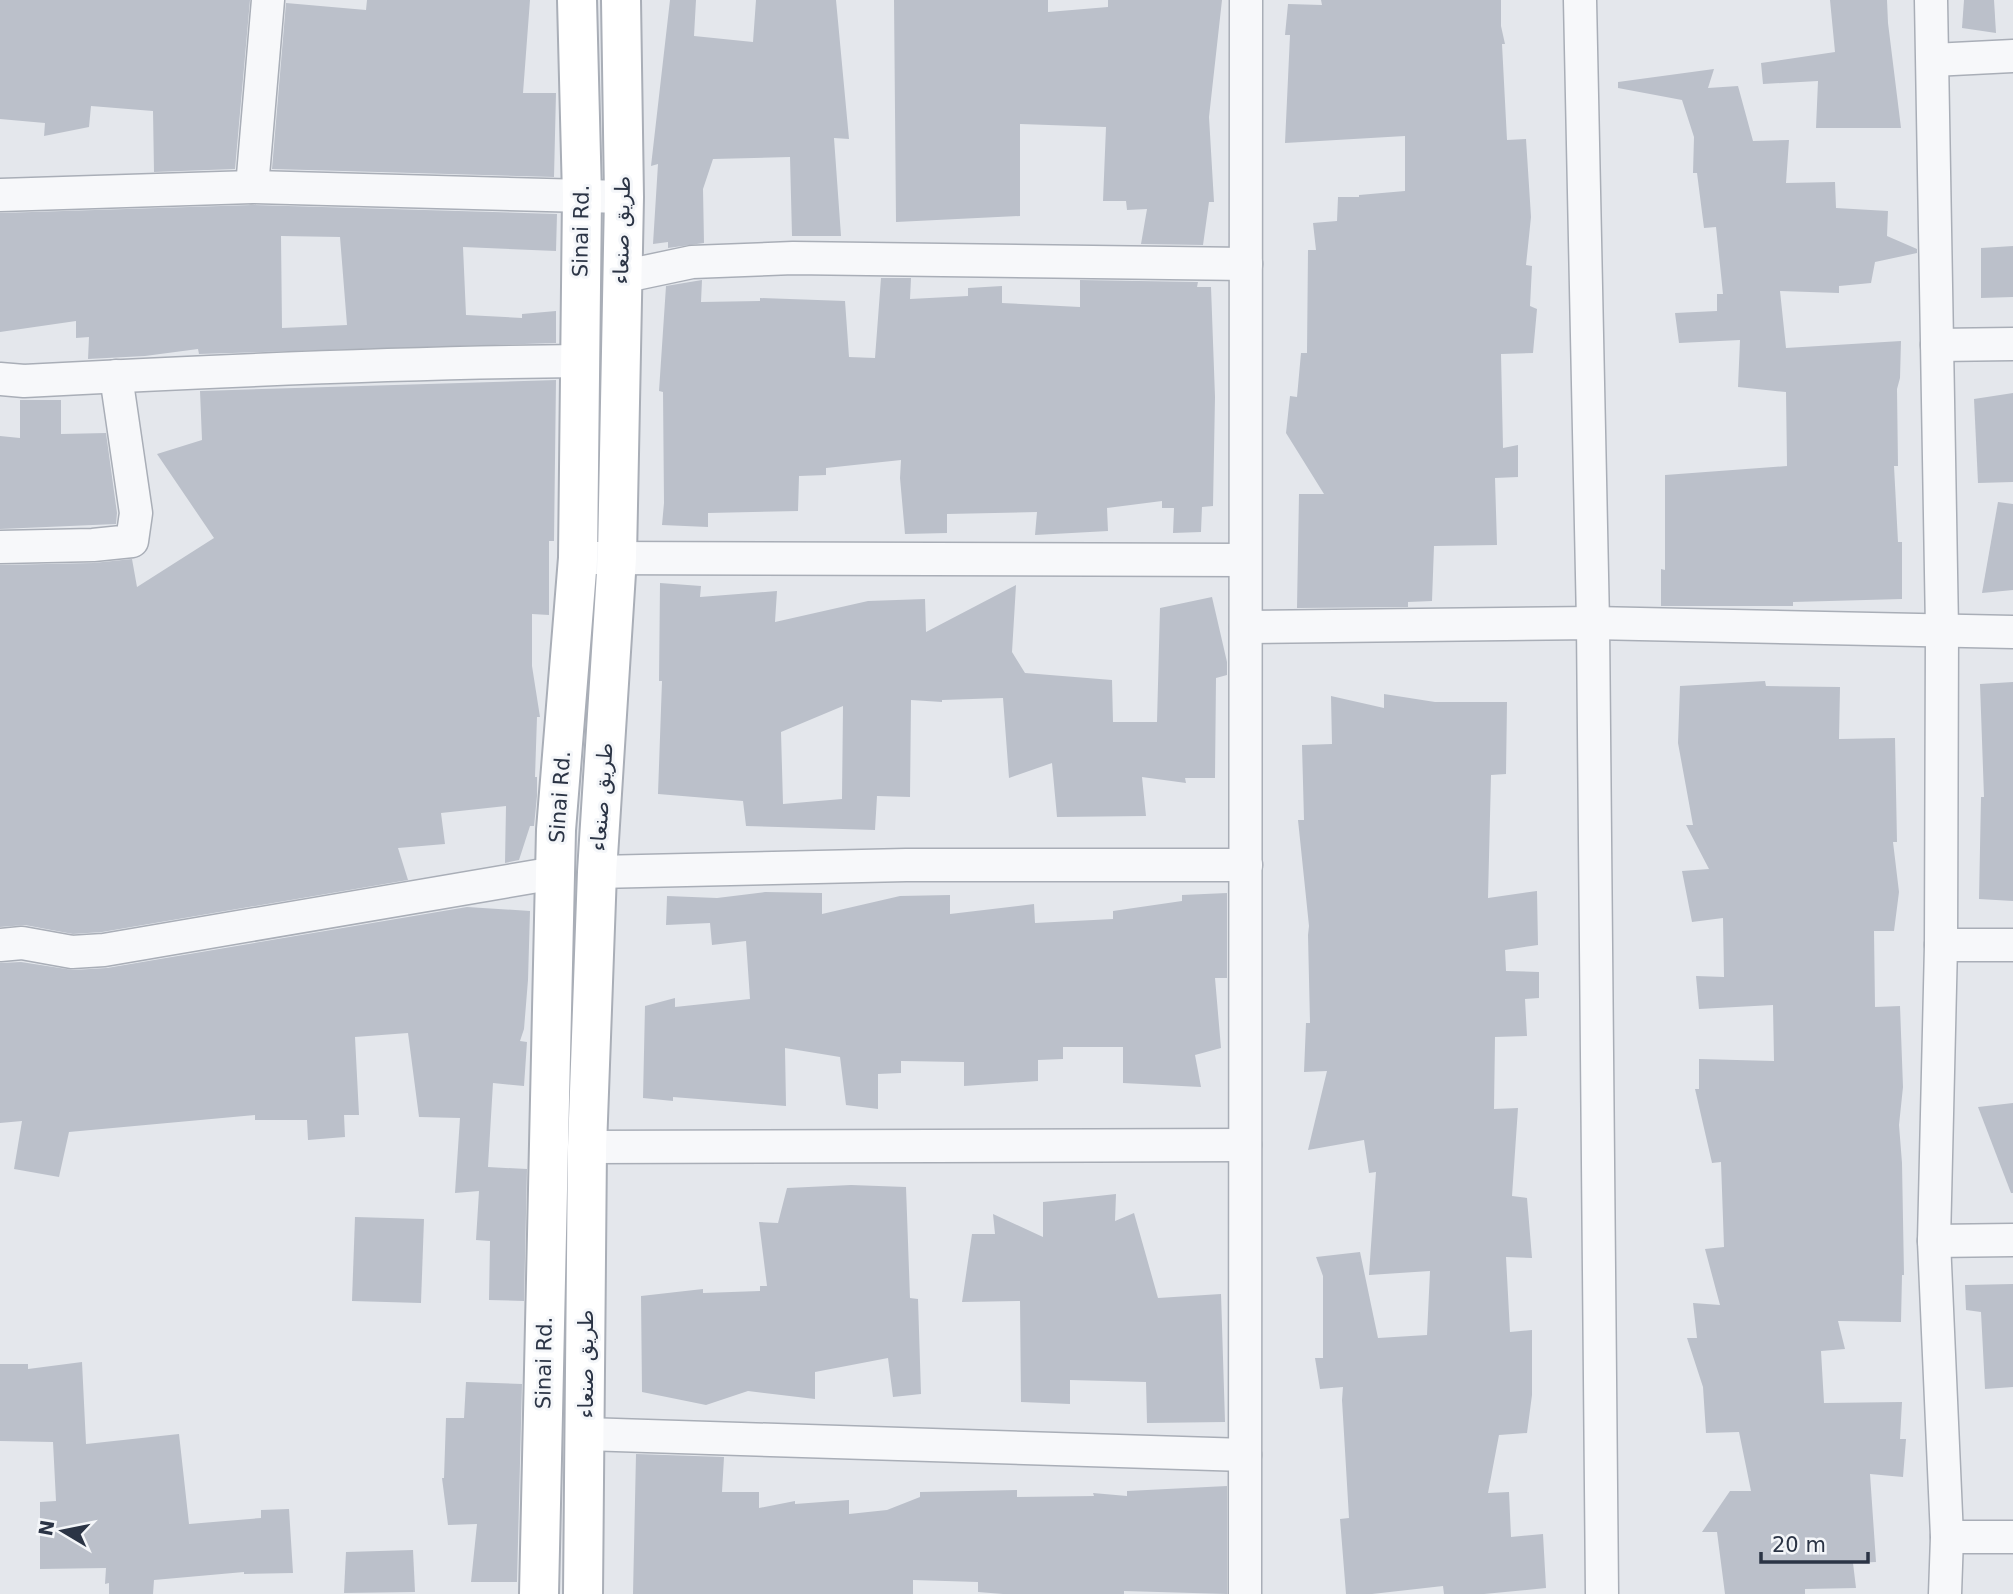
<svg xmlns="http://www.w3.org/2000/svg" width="2013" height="1594" viewBox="0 0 2013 1594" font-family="'DejaVu Sans',Cairo,sans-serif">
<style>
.building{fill:#bbc0ca;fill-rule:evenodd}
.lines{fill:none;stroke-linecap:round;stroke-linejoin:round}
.street-casing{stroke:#a9aeb7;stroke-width:35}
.secondary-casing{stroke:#a9aeb7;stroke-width:42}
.street{stroke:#f7f8fa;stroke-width:32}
.secondary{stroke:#fff;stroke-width:38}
.labels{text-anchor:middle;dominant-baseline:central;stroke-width:6;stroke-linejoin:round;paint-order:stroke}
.street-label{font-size:21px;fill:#2b3445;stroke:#f4f6f9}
</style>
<rect width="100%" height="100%" fill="#e4e7ec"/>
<g class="building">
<polygon points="0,0 250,0 235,169 154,172 153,111 91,106 89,127 44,136 45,123 0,119"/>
<polygon points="367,0 530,0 523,93 556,93 554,177 272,169 286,3 366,10"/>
<polygon points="670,0 696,0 694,36 753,42 756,0 836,0 849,139 834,138 841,236 792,236 790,157 713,159 703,189 704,243 668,248 668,242 653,244 658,164 651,166"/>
<polygon points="894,0 1048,0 1048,12 1108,7 1108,0 1222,0 1209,117 1214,202 1209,202 1203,245 1141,244 1147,209 1127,210 1126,201 1103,201 1106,127 1020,124 1020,216 896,222"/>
<polygon points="1321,0 1501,0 1501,26 1505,44 1502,44 1507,140 1526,139 1531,217 1526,265 1532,266 1530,306 1537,309 1533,353 1501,354 1503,448 1518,445 1518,477 1495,478 1497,545 1434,546 1432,601 1408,602 1408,607 1297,608 1299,494 1324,494 1286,433 1290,396 1297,397 1301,353 1307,353 1308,250 1316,250 1313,223 1337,221 1338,197 1359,197 1359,195 1405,191 1405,136 1285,143 1290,35 1285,35 1288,4 1322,5"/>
<polygon points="1830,0 1887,0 1888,23 1901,128 1816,128 1818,81 1763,84 1761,63 1835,52"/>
<polygon points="1964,0 1994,0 1996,33 1962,28"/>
<polygon points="1714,69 1708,88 1738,86 1753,141 1789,140 1786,183 1835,182 1836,208 1888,211 1887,236 1917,249 1917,253 1875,262 1871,283 1839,286 1839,293 1780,291 1786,348 1901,341 1900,378 1897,389 1898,466 1894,466 1898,542 1902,542 1902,599 1793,602 1793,606 1661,606 1661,569 1665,570 1665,475 1787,466 1786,392 1738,387 1740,340 1679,343 1675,313 1717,311 1717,294 1723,294 1716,227 1704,228 1697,173 1693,173 1694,137 1682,100 1618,88 1618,82"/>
<path d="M252,205L557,214L556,251L463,247L466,315L522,318V314L556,311V343L199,354L198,349L145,356L88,359L89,337L76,338V321L0,332V213ZM281,236L340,237L347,325L282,328Z"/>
<polygon points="2013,246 2013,297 1981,298 1981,248"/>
<polygon points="881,278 911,278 910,299 968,296 968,288 1002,286 1002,303 1080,307 1080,280 1198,282 1197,287 1211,287 1215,397 1213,506 1202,507 1201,532 1173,533 1174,508 1162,508 1162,501 1107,508 1108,531 1035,535 1037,512 947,514 947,533 905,534 900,478 901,460 826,468 826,475 799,476 798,511 708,513 708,527 662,525 664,503 663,392 659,391 666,286 702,280 701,302 760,301 760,298 845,301 849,357 875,358"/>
<polygon points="556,380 554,541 549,541 549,615 532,614 532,666 540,717 537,717 535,777 537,777 537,796 534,826 530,826 519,860 505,863 506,806 441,813 445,844 398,848 408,880 102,932 73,934 25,925 0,927 0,565 93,563 132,559 137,587 214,538 157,454 202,440 200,391"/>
<polygon points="2013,393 2013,482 1978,483 1974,399"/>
<polygon points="20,400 61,400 61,434 106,433 117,513 116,524 0,529 0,436 20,438"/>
<polygon points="1998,502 2013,504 2013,590 1982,593"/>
<path d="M660,583L701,586L700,597L777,591L775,622L868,601L925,599L926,632L1016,585L1012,652L1025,673L1112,680L1113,722H1157L1160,608L1212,597L1227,662V675L1216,678L1215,778H1185L1186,783L1142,777L1146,816L1057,817L1052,763L1009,778L1003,698L942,700V702L911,700L910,797L877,796L875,830L746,826L743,801L658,794L662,681H659ZM843,706L842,799L783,804L781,732Z"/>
<polygon points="1765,681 1766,686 1840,687 1839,739 1895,738 1897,842 1893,842 1899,892 1894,931 1874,931 1875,1007 1900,1006 1903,1087 1899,1125 1902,1163 1904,1275 1902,1275 1901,1322 1838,1321 1845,1349 1821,1351 1824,1403 1902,1402 1900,1439 1906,1439 1903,1477 1870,1474 1876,1562 1853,1563 1856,1588 1805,1589 1805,1594 1725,1594 1717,1532 1702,1532 1730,1491 1751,1491 1739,1432 1706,1433 1703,1387 1687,1338 1697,1338 1693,1303 1720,1305 1705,1249 1724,1247 1721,1162 1712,1163 1695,1089 1699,1089 1699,1059 1774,1061 1773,1005 1699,1009 1696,976 1724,977 1723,918 1692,922 1682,871 1709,869 1686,825 1693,825 1678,743 1680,686"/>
<polygon points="2013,682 2013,901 1979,899 1981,797 1984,797 1980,684"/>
<polygon points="1384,694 1435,702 1507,702 1506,774 1491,775 1488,898 1537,891 1538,945 1505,950 1506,971 1539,972 1539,998 1525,999 1527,1036 1495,1037 1494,1109 1518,1108 1512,1196 1527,1198 1532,1258 1506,1257 1510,1332 1532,1330 1532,1395 1527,1433 1499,1435 1488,1493 1509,1492 1511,1537 1543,1534 1546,1588 1484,1594 1444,1594 1443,1586 1372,1594 1346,1594 1340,1519 1349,1518 1342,1400 1343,1387 1320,1389 1315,1358 1323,1358 1323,1276 1316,1257 1360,1252 1378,1338 1427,1335 1430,1271 1369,1275 1376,1172 1369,1173 1364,1140 1308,1150 1327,1071 1304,1072 1306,1023 1310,1023 1308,935 1309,926 1298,820 1304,820 1302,745 1332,744 1331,696 1384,708"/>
<polygon points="765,892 822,893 822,914 900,896 950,895 950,914 1034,904 1035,923 1113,919 1113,911 1182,901 1182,895 1227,893 1227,978 1215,978 1221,1048 1195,1055 1201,1087 1123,1083 1123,1047 1063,1047 1063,1059 1038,1060 1038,1081 964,1086 964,1062 901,1061 901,1073 878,1074 878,1109 846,1105 840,1057 785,1048 786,1106 673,1097 673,1101 643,1098 645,1006 675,998 675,1007 750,999 746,941 712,945 710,923 666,925 667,896 717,898"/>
<polygon points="467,907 530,911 528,980 524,1029 520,1041 527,1042 524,1086 493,1083 488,1167 527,1169 524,1301 489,1300 490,1241 476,1240 479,1191 455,1193 460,1118 419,1117 408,1033 355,1037 359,1115 344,1115 345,1137 308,1140 307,1120 255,1120 255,1115 69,1132 59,1177 14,1169 22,1121 0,1123 0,963 21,962 73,970 107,968"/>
<polygon points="2013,1103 2013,1193 2011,1193 1978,1107"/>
<polygon points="851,1185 906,1187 910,1298 918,1299 921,1394 893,1397 888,1358 815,1372 815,1399 748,1391 706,1405 642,1392 641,1296 703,1289 703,1293 760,1291 760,1286 767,1286 759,1222 778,1223 787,1188"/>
<polygon points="1116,1194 1115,1221 1134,1213 1158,1298 1221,1294 1225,1422 1147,1423 1146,1382 1070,1380 1070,1404 1021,1402 1020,1301 962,1302 972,1234 995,1234 993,1214 1043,1237 1043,1202"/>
<polygon points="355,1217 424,1219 421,1303 352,1301"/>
<polygon points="2013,1284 2013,1387 1985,1389 1981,1312 1966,1310 1965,1285"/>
<polygon points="82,1362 86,1444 179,1434 189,1524 261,1518 261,1510 289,1509 293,1573 244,1574 244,1572 154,1580 153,1594 109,1594 109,1583 105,1584 106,1568 40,1569 40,1502 56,1501 53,1442 0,1441 0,1364 28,1364 28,1369"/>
<polygon points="466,1382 522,1384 517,1582 471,1582 477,1524 448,1525 442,1478 444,1478 446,1418 464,1418"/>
<polygon points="636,1454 724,1457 722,1492 759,1492 759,1508 795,1501 795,1504 849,1500 849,1514 887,1510 920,1497 920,1492 1017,1490 1017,1497 1094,1496 1093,1493 1127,1496 1127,1491 1227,1486 1227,1594 1124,1591 1124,1594 1003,1594 978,1592 978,1582 913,1580 913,1594 633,1594"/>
<polygon points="413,1550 415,1592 344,1593 346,1552"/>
</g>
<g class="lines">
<g class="street-casing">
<g id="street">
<polyline points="1580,0 1593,623 1602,1594"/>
<polyline points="1931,0 1942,629 1941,945 1934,1241 1947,1537 1945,1594"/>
<polyline points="1933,60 2013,56"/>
<polyline points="252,187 268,0"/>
<polyline points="0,195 252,187 624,197"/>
<polyline points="621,277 692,262 793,258 1246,264"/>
<polyline points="1937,345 2013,344"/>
<path d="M0,379L24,381C209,371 394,363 579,361"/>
<polyline points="0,547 93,545 132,541 136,513 116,376"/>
<polyline points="592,558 1245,560"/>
<polyline points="1246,627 1593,623 2013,632"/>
<polyline points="597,872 906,865 1246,865"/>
<polyline points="0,945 22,943 72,952 104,950 555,873"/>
<polyline points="1941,945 2013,945"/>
<polyline points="587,1147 1245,1145"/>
<polyline points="1934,1241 2013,1240"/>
<polyline points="585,1434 1245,1455"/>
<polyline points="1947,1537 2013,1537"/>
<polyline points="1245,1594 1246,0"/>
</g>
</g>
<g class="secondary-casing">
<g id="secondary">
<polyline points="539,1594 556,830 578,558 582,196 577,0"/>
<polyline points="583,1594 587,1147 597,872 617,557 624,197 621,0"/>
</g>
</g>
<use href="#street" class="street"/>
<use href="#secondary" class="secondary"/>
</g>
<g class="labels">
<g class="street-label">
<text transform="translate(622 230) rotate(-89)">طريق صنعاء</text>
<text transform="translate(581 231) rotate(-89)">Sinai Rd.</text>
<text transform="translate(560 797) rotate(-86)">Sinai Rd.</text>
<text transform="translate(602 797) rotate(-86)">طريق صنعاء</text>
<text transform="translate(544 1363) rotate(-89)">Sinai Rd.</text>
<text transform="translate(586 1364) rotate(-90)">طريق صنعاء</text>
</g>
</g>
<g transform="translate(63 1531) rotate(280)" stroke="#f4f6f9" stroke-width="5" paint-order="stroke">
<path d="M0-5L12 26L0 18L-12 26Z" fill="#2b3445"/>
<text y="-10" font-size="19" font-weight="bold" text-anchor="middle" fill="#2b3445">N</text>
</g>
<path d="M1761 1552v10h107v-10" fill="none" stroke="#2b3445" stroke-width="3.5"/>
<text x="1772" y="1552" font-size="21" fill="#2b3445" stroke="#f4f6f9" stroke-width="5" paint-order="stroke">20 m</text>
</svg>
